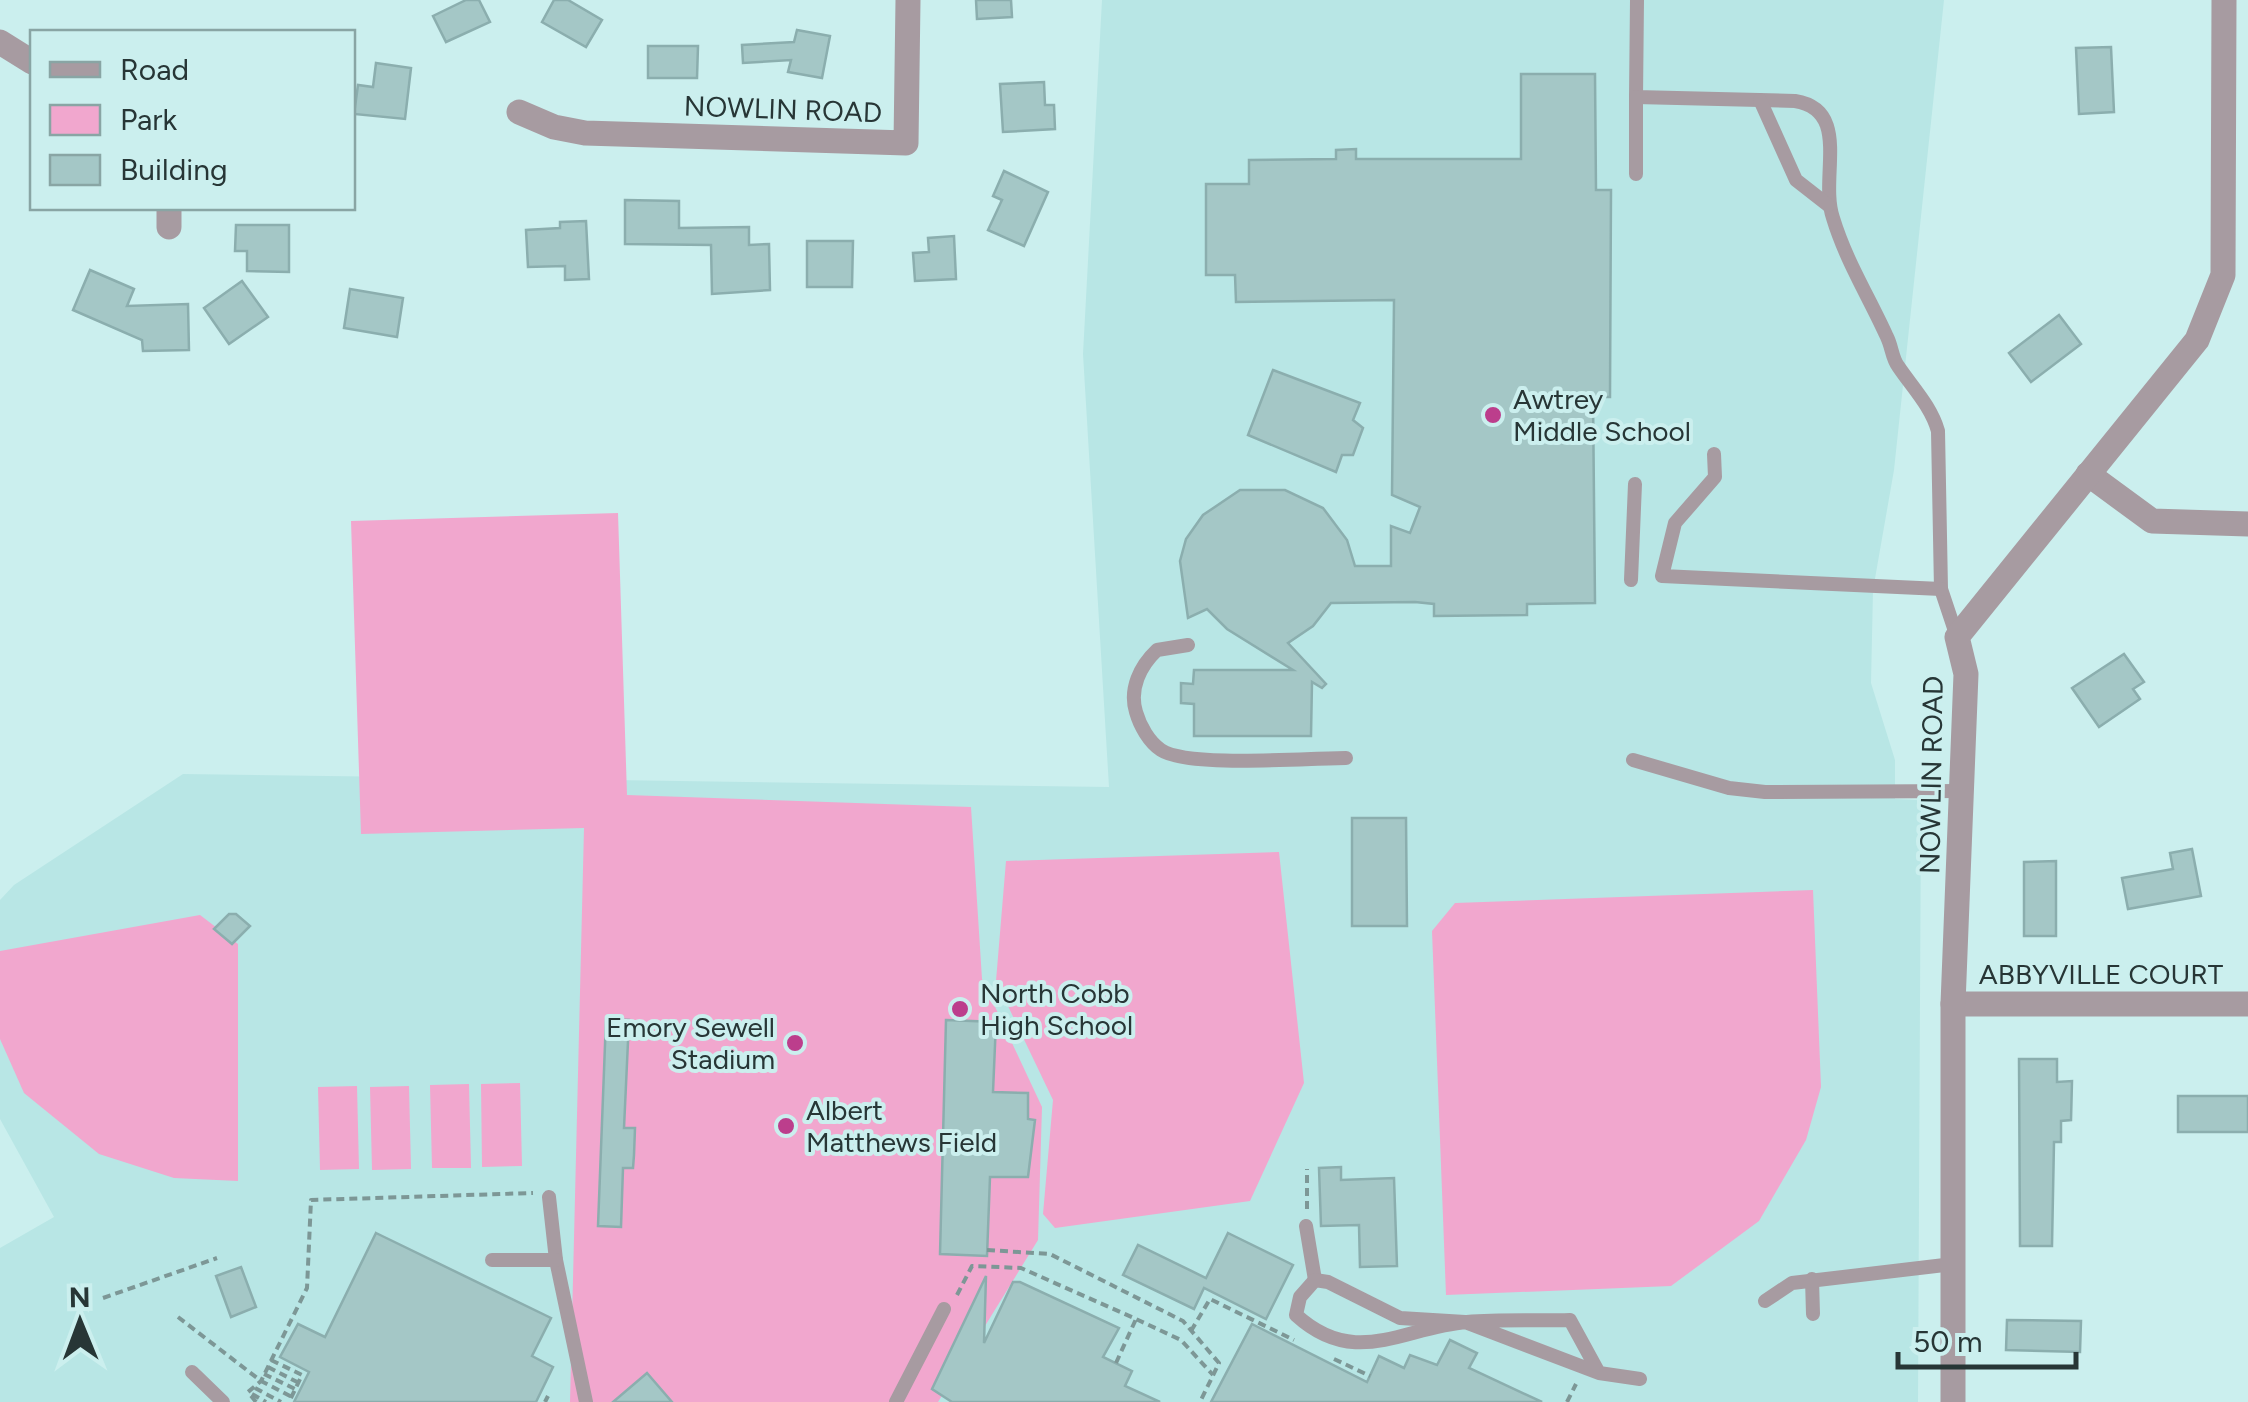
<svg xmlns="http://www.w3.org/2000/svg" width="2248" height="1402" viewBox="0 0 2248 1402" font-family="Figtree,sans-serif">
<style>
.built{fill:#b8e6e5}
.green{fill:#f1a7ce}
.building{fill:#a4c7c6;stroke:#8baeae;stroke-width:2.5}
.lines{fill:none;stroke-linecap:round;stroke-linejoin:round}
.path{stroke:#7d9796;stroke-width:4;stroke-dasharray:8 5;stroke-linecap:butt}
.lane{stroke:#a79ba1;stroke-width:14}
.street{stroke:#a79ba1;stroke-width:25}
.poi-dot{fill:#bc3e8c;stroke:#cbefee;stroke-width:4}
.labels{text-anchor:middle;dominant-baseline:central;stroke-width:8;stroke-linejoin:round;paint-order:stroke}
.street-label{font-size:28px;fill:#273636;stroke:#cbefee}
.poi-label{font-size:28px;fill:#273636;stroke:#cbefee;text-anchor:start}
</style>
<rect width="100%" height="100%" fill="#cbefee"/>
<polygon class="built" points="1102,0 1944,0 1894,470 1873,590 1871,683 1895,760 1895,799 1921,800 1918,1402 0,1402 0,1248 54,1217 0,1119 0,900 14,885 183,774 1109,787 1083,354"/>
<g class="green">
<polygon points="618,513 627,795 971,807 982,979 1042,1107 1038,1240 938,1402 570,1402 584,828 361,834 351,521"/>
<polygon points="1279,852 1304,1083 1250,1201 1055,1228 1043,1214 1053,1100 996,981 1006,861"/>
<polygon points="1813,890 1821,1087 1806,1140 1759,1221 1671,1286 1446,1295 1432,931 1455,903"/>
<polygon points="200,915 238,944 238,1181 174,1178 99,1154 24,1093 0,1039 0,951"/>
<polygon points="520,1083 522,1166 482,1167 481,1084"/>
<polygon points="469,1084 471,1168 432,1168 430,1085"/>
<polygon points="357,1086 359,1169 320,1170 318,1087"/>
<polygon points="409,1086 411,1169 372,1170 370,1087"/>
</g>
<g class="building">
<polygon points="466,0 479,0 490,22 446,42 433,16"/>
<polygon points="554,0 568,0 602,20 586,47 542,22"/>
<polygon points="976,0 1011,0 1012,17 977,19"/>
<polygon points="797,30 830,36 822,78 788,72 791,60 743,63 742,45 794,42"/>
<polygon points="648,46 698,46 697,78 648,78"/>
<polygon points="2111,47 2114,112 2079,114 2076,48"/>
<polygon points="376,63 411,68 405,119 354,114 358,85 373,87"/>
<polygon points="1521,74 1595,74 1596,190 1611,190 1610,397 1593,397 1595,603 1527,604 1527,615 1434,616 1434,604 1415,602 1331,603 1313,626 1288,643 1326,684 1322,688 1312,682 1311,736 1194,736 1194,704 1181,703 1181,683 1193,684 1194,670 1293,670 1227,629 1207,609 1188,618 1180,561 1186,539 1203,515 1240,490 1285,490 1323,508 1347,540 1355,566 1391,566 1391,526 1410,533 1420,507 1392,495 1394,300 1236,302 1235,275 1206,275 1206,184 1249,184 1249,160 1336,159 1336,150 1356,149 1356,159 1521,159"/>
<polygon points="1044,82 1045,105 1054,105 1055,129 1003,132 1000,84"/>
<polygon points="1004,171 1048,192 1024,246 988,230 1002,200 993,196"/>
<polygon points="625,200 679,201 679,228 749,227 749,245 769,244 770,290 712,294 711,245 625,244"/>
<polygon points="586,221 589,279 565,280 565,266 528,267 526,230 560,228 560,222"/>
<polygon points="236,225 289,225 289,272 247,271 247,251 235,251"/>
<polygon points="954,236 956,279 915,281 913,253 929,252 928,238"/>
<polygon points="807,241 853,241 852,287 807,287"/>
<polygon points="90,270 134,289 127,306 188,304 189,350 143,351 142,340 73,310"/>
<polygon points="242,281 268,317 229,344 204,308"/>
<polygon points="350,289 403,298 397,337 344,328"/>
<polygon points="2059,315 2081,344 2031,382 2009,353"/>
<polygon points="1273,370 1360,403 1353,420 1363,428 1353,455 1342,455 1336,472 1248,435"/>
<polygon points="2124,654 2144,682 2133,689 2140,699 2099,727 2072,688"/>
<polygon points="1352,818 1406,818 1407,926 1352,926"/>
<polygon points="2192,849 2201,896 2128,909 2122,878 2173,869 2170,853"/>
<polygon points="2056,861 2056,936 2024,936 2024,862"/>
<polygon points="229,914 236,914 250,926 232,944 214,929"/>
<polygon points="606,1019 629,1020 624,1128 635,1128 634,1155 633,1168 623,1168 621,1227 598,1226"/>
<polygon points="946,1020 996,1022 993,1092 1028,1093 1028,1119 1035,1120 1028,1177 990,1177 987,1256 940,1254"/>
<polygon points="2019,1059 2057,1059 2057,1082 2072,1081 2071,1120 2061,1121 2061,1142 2054,1142 2052,1246 2020,1246"/>
<rect x="2178" y="1096" width="70" height="36"/>
<polygon points="1341,1167 1341,1180 1394,1178 1397,1266 1360,1267 1359,1225 1321,1226 1319,1168"/>
<polygon points="376,1233 551,1318 532,1356 553,1367 536,1402 294,1402 309,1372 280,1357 298,1324 325,1337"/>
<polygon points="1228,1233 1293,1265 1266,1319 1204,1288 1194,1309 1123,1275 1138,1245 1206,1278"/>
<polygon points="241,1267 256,1307 231,1317 216,1276"/>
<polygon points="986,1276 984,1343 1013,1282 1020,1282 1119,1328 1103,1357 1132,1371 1125,1386 1160,1402 952,1402 932,1389"/>
<polygon points="2007,1320 2081,1321 2080,1352 2006,1350"/>
<polygon points="1252,1324 1367,1382 1379,1356 1404,1368 1410,1355 1437,1365 1450,1340 1477,1353 1469,1368 1542,1402 1211,1402"/>
<polygon points="647,1373 672,1402 613,1402"/>
</g>
<g class="lines">
<g class="path">
<polyline points="1307,1209 1307,1169"/>
<polyline points="987,1250 1050,1254 1183,1321 1219,1363 1200,1402"/>
<polyline points="957,1295 972,1266 1021,1268 1136,1319 1181,1340 1213,1375"/>
<polyline points="103,1298 217,1258"/>
<polyline points="178,1317 261,1381 292,1397"/>
<polyline points="1191,1331 1210,1299 1294,1340"/>
<polyline points="1334,1359 1370,1376"/>
<polyline points="271,1360 302,1375 289,1402"/>
<polyline points="1116,1363 1136,1319"/>
<polyline points="268,1367 299,1383"/>
<polyline points="264,1374 295,1389"/>
<polyline points="255,1388 281,1402"/>
<polyline points="252,1394 266,1402"/>
<polyline points="256,1402 248,1392 261,1381 307,1288 311,1200 533,1193"/>
<polyline points="545,1402 548,1396"/>
<polyline points="1567,1402 1576,1384"/>
</g>
<g class="lane">
<path d="M1637,0L1636,97L1795,101C1852,110 1819,177 1833,218C1846,261 1869,297 1887,337C1892,347 1892,358 1898,366C1912,387 1931,406 1938,431L1941,589L1957,637"/>
<polyline points="1760,100 1796,180 1828,205"/>
<polyline points="1636,174 1636,97"/>
<polyline points="1714,454 1715,477 1675,523 1662,576 1941,589"/>
<polyline points="1631,580 1635,484"/>
<path d="M1188,645L1157,650C1140,666 1129,689 1136,712C1140,726 1149,742 1161,750C1188,768 1308,758 1346,758"/>
<polyline points="1633,760 1729,788 1765,792 1962,791"/>
<polyline points="549,1197 556,1260 586,1402"/>
<polyline points="1306,1226 1315,1280"/>
<polyline points="492,1260 556,1260"/>
<polyline points="1812,1279 1813,1314"/>
<polyline points="1765,1301 1792,1283 1953,1264"/>
<polyline points="192,1372 223,1402"/>
<path d="M1599,1373L1570,1320C1536,1321 1501,1319 1467,1322C1403,1327 1355,1369 1296,1315L1300,1297L1315,1280L1328,1282L1400,1318L1465,1322L1599,1373L1640,1379"/>
<polyline points="896,1402 944,1309"/>
</g>
<g class="street">
<polyline points="0,42 32,62"/>
<polyline points="519,112 554,127 585,133 906,143 908,0"/>
<polyline points="169,227 169,208"/>
<polyline points="2088,474 2152,521 2248,524"/>
<polyline points="1953,1004 2248,1004"/>
<polyline points="1953,1402 1953,1004 1966,674 1957,637 2197,340 2223,275 2224,0"/>
</g>
</g>
<g class="poi-dot">
<circle cx="1493" cy="415" r="10"/>
<circle cx="960" cy="1009" r="10"/>
<circle cx="795" cy="1043" r="10"/>
<circle cx="786" cy="1126" r="10"/>
</g>
<g class="labels">
<g class="street-label">
<text transform="translate(783 109) rotate(2)">NOWLIN ROAD</text>
<text transform="translate(1931 775) rotate(-89)">NOWLIN ROAD</text>
<text x="2101" y="974">ABBYVILLE COURT</text>
</g>
<g class="poi-label">
<text x="1513" y="399">Awtrey<tspan x="1513" dy="32">Middle School</tspan></text>
<text x="980" y="993">North Cobb<tspan x="980" dy="32">High School</tspan></text>
<text x="775" y="1027" text-anchor="end">Emory Sewell<tspan x="775" dy="32">Stadium</tspan></text>
<text x="806" y="1110">Albert<tspan x="806" dy="32">Matthews Field</tspan></text>
</g>
</g>
<rect x="30" y="30" width="325" height="180" fill="#cbefee" stroke="#89a5a4" stroke-width="2.5"/>
<rect x="50" y="62" width="50" height="15" fill="#a79ba1" stroke="#89a5a4" stroke-width="2.5"/>
<text x="120" y="80" font-size="30" fill="#273636">Road</text>
<rect x="50" y="105" width="50" height="30" fill="#f1a7ce" stroke="#89a5a4" stroke-width="2.5"/>
<text x="120" y="130" font-size="30" fill="#273636">Park</text>
<rect x="50" y="155" width="50" height="30" fill="#a4c7c6" stroke="#89a5a4" stroke-width="2.5"/>
<text x="120" y="180" font-size="30" fill="#273636">Building</text>
<g transform="translate(80 1322) rotate(359)" stroke="#cbefee" stroke-width="8" paint-order="stroke">
<path d="M0-8L18 38L0 25L-18 38Z" fill="#273636"/>
<text y="-15" font-size="28" font-weight="bold" text-anchor="middle" fill="#273636">N</text>
</g>
<path d="M1898 1352v15h178v-15" fill="none" stroke="#273636" stroke-width="5"/>
<text x="1913" y="1352" font-size="30" fill="#273636" stroke="#cbefee" stroke-width="8" paint-order="stroke">50 m</text>
</svg>
